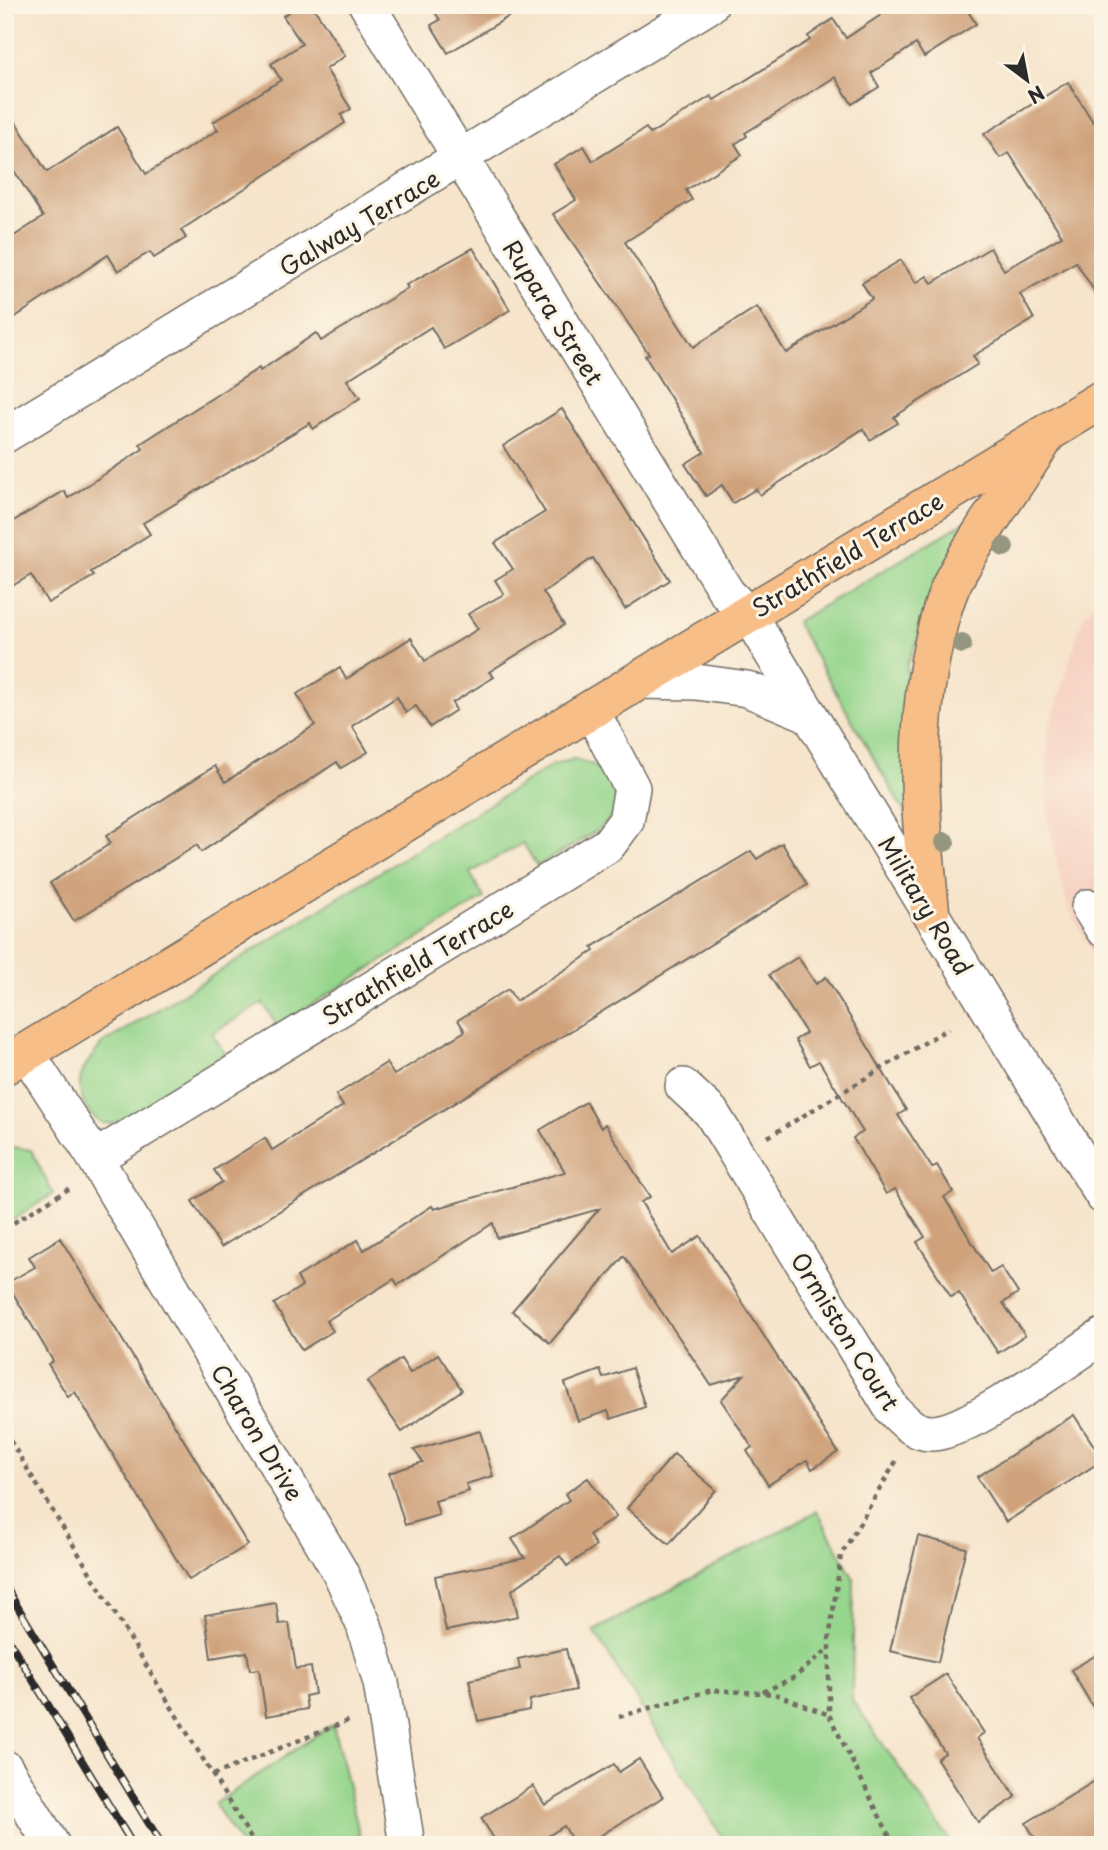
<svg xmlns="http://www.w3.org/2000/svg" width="1108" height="1850" viewBox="0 0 1108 1850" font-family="'Playpen Sans',sans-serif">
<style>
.built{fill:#f6d2c3}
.green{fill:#95d58c;stroke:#60805c;stroke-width:2}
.building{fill:#cfa27b}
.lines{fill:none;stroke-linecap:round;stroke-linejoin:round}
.minor-casing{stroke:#726c63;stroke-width:38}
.major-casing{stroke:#726c63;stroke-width:41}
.path{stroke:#726c63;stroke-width:4.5;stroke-dasharray:5 5;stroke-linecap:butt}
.minor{stroke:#fff;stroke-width:35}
.major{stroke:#f7be88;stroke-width:38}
.rail-casing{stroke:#2b2b2b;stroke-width:8}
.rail{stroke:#fcf5e5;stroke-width:5;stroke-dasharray:16;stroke-linecap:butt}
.tree{fill:#959680}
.labels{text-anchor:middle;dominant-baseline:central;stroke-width:6;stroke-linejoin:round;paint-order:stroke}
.street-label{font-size:24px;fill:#2b2b2b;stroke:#fcf5e5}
</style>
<rect width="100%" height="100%" fill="#fcf5e5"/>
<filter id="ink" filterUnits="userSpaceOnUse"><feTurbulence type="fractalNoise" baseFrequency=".0143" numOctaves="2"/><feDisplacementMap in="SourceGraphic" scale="14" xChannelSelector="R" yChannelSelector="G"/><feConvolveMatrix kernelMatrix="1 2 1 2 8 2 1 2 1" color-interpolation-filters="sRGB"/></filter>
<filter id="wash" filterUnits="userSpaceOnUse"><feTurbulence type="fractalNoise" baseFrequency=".00686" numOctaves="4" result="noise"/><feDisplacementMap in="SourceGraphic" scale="28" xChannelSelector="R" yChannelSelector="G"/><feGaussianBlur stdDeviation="1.57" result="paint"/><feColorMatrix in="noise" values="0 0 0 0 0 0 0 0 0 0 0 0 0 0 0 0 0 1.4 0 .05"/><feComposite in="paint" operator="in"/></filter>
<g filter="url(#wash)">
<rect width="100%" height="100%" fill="#f6e4cb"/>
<polygon class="built" points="1103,590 1103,976 1068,906 1047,819 1047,734 1083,618"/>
<g class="green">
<polygon points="972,518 907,664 911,824 796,622"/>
<path d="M574,759L603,768C610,780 621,794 616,809C610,829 556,854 537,866L523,843L470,873L484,898L277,1026L263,1003L212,1033L227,1057L124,1120C117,1122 109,1125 103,1123C89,1118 78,1096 80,1082C82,1067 93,1055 102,1044L553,765Z"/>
<polygon points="5,1146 31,1150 53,1194 5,1225"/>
<polygon points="817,1511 854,1579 852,1700 953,1845 727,1845 594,1631"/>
<polygon points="333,1724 362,1845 241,1845 215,1804"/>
</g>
<g id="blocks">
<g class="building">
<polygon points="298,5 312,5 345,56 326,69 351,109 341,115 345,123 181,230 186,238 154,258 150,252 118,271 108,255 5,324 5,242 43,217 5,156 5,105 47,172 117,127 146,174 218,130 213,122 281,80 271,64 302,44 283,16"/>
<polygon points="430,5 528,5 448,53 431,25 440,20"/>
<polygon points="896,5 964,5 976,24 924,57 916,44 871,73 879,87 852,104 835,77 745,133 747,136 735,144 742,155 686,190 692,200 625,242 693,347 757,307 786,353 872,299 862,283 901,260 916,283 927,276 932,283 990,248 1004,270 1062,236 1009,153 1000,158 984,134 1068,82 1093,122 1103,116 1103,305 1076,262 1020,294 1034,319 973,356 978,364 894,417 898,423 870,440 863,429 760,495 756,489 733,503 722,485 706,496 685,464 704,452 645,356 649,354 553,214 576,200 554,164 584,146 593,161 646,128 650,134 711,96 714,100 810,40 808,36 833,19 846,38"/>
<polygon points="473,248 510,310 444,349 431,327 347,380 360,398 313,429 310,423 143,523 150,534 91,572 94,576 48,603 31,575 5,590 5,526 64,491 68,498 143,449 140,444 259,368 260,371 316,333 321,341 408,288 406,285"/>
<polygon points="562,409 670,580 625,609 593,558 543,592 564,625 489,672 494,677 452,703 456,710 430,727 416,706 406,713 397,697 352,726 368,752 341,768 337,762 201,852 197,845 74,921 50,883 111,843 106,836 215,766 225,782 315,725 297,694 340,668 346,679 411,638 425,661 478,629 468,614 504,594 495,580 513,569 495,543 545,512 503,446"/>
<polygon points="782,843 807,885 221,1247 192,1201 222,1182 214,1170 265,1138 272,1150 343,1106 336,1095 386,1063 394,1075 465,1031 458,1020 508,989 516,1001 594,951 592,947 751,851 757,859"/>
<polygon points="798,957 816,984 826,977 906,1110 898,1115 932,1168 937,1165 953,1192 944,1197 991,1273 1001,1267 1018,1293 1003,1303 1025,1335 998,1353 959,1293 951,1297 917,1242 925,1237 895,1189 886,1194 853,1138 863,1132 819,1061 810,1066 795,1040 806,1033 769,975"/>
<polygon points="586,1102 601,1128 605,1124 650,1197 641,1202 672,1254 700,1236 838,1452 812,1469 807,1460 768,1485 747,1451 752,1447 721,1400 744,1375 711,1385 624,1256 550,1343 512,1311 599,1209 497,1238 493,1223 398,1285 394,1279 326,1321 333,1331 302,1350 274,1304 302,1286 297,1277 358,1240 364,1250 432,1206 434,1209 565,1172 540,1130"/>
<polygon points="60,1238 248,1545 189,1580 75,1392 68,1397 48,1364 53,1361 7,1283 35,1267 29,1257"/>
<polygon points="438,1354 462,1390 402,1432 367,1382 401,1359 410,1373"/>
<polygon points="632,1368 645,1407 611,1419 608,1411 578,1421 565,1383 600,1370 603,1378"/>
<polygon points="1074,1415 1103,1460 1006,1522 977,1477"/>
<polygon points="480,1431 493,1476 466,1484 469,1491 435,1501 439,1515 405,1525 389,1473 423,1462 414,1450"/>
<polygon points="674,1454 716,1490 669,1544 627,1508"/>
<polygon points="588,1478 616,1517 589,1535 596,1546 567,1566 560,1556 512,1590 518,1616 446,1631 435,1576 525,1558 512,1539 569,1500 565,1494"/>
<polygon points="918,1536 966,1548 938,1662 890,1651"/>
<polygon points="276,1603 279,1624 289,1623 296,1669 311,1667 315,1694 305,1696 307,1709 266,1716 259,1669 250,1670 247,1652 211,1658 205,1615"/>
<polygon points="566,1649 576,1690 530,1700 529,1710 478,1721 469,1680 520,1669 518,1659"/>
<polygon points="1103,1651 1103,1724 1071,1670"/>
<polygon points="946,1674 984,1733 977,1738 1016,1797 978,1822 937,1759 945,1753 909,1698"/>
<polygon points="639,1759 663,1797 585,1845 575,1845 564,1826 534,1845 498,1845 481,1818 533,1786 545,1805 614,1764 619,1772"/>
<polygon points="1103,1776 1103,1839 1093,1845 1039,1845 1026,1823"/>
</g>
</g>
</g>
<g filter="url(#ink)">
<use href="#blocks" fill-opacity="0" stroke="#726c63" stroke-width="2"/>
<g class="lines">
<g class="minor-casing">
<g id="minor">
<polyline points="367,5 727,593 748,614 1103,1196"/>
<polyline points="5,435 710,5"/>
<polyline points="637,681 696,682 747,689 810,715"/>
<polyline points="1089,907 1103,929"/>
<polyline points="26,1052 95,1158 340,1572 364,1625 381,1683 407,1845"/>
<path d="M683,1086L711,1112L892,1409C904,1421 915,1434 933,1433C969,1432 1068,1359 1103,1336"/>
<polyline points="95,1158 608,845 626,821 632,788 591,710"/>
<polyline points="5,1768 52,1845"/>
</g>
</g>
<g class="major-casing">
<g id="major">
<path d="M930,911C921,824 914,748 930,661C935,635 942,603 954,579C980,531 1014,486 1043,440"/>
<polyline points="5,1065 1103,399"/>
</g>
</g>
<g class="path">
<polyline points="768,1137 949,1028"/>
<polyline points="5,1228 73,1186"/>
<polyline points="5,1432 255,1845"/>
<polyline points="763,1692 795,1677 828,1649"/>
<polyline points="619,1717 712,1690 775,1694 829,1715"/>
<polyline points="213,1775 352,1719"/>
<polyline points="894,1845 829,1715 829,1640 841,1555 898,1458"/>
</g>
<use href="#minor" class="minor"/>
<use href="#major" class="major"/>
<g class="rail-casing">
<g id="rail">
<polyline points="5,1586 162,1845"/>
<polyline points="5,1634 133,1845"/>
</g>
</g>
<use href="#rail" class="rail"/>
</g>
<g class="tree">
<circle cx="1004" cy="547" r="10"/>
<circle cx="962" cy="644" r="10"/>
<circle cx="945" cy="842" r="10"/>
</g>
</g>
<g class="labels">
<g class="street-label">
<text transform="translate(359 222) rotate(-31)">Galway Terrace</text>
<text transform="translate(554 312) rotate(58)">Rupara Street</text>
<text transform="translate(847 554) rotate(-31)">Strathfield Terrace</text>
<text transform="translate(926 905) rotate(59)">Military Road</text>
<text transform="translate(417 962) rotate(-31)">Strathfield Terrace</text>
<text transform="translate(846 1331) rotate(58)">Ormiston Court</text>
<text transform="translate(258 1432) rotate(59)">Charon Drive</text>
</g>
</g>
<rect width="1108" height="1850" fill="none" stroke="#fcf5e5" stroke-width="28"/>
<g transform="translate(1027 80) rotate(148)" stroke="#fcf5e5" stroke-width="5" paint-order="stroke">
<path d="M0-5L12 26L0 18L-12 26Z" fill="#2b2b2b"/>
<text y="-10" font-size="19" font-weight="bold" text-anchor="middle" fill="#2b2b2b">N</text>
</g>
</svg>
